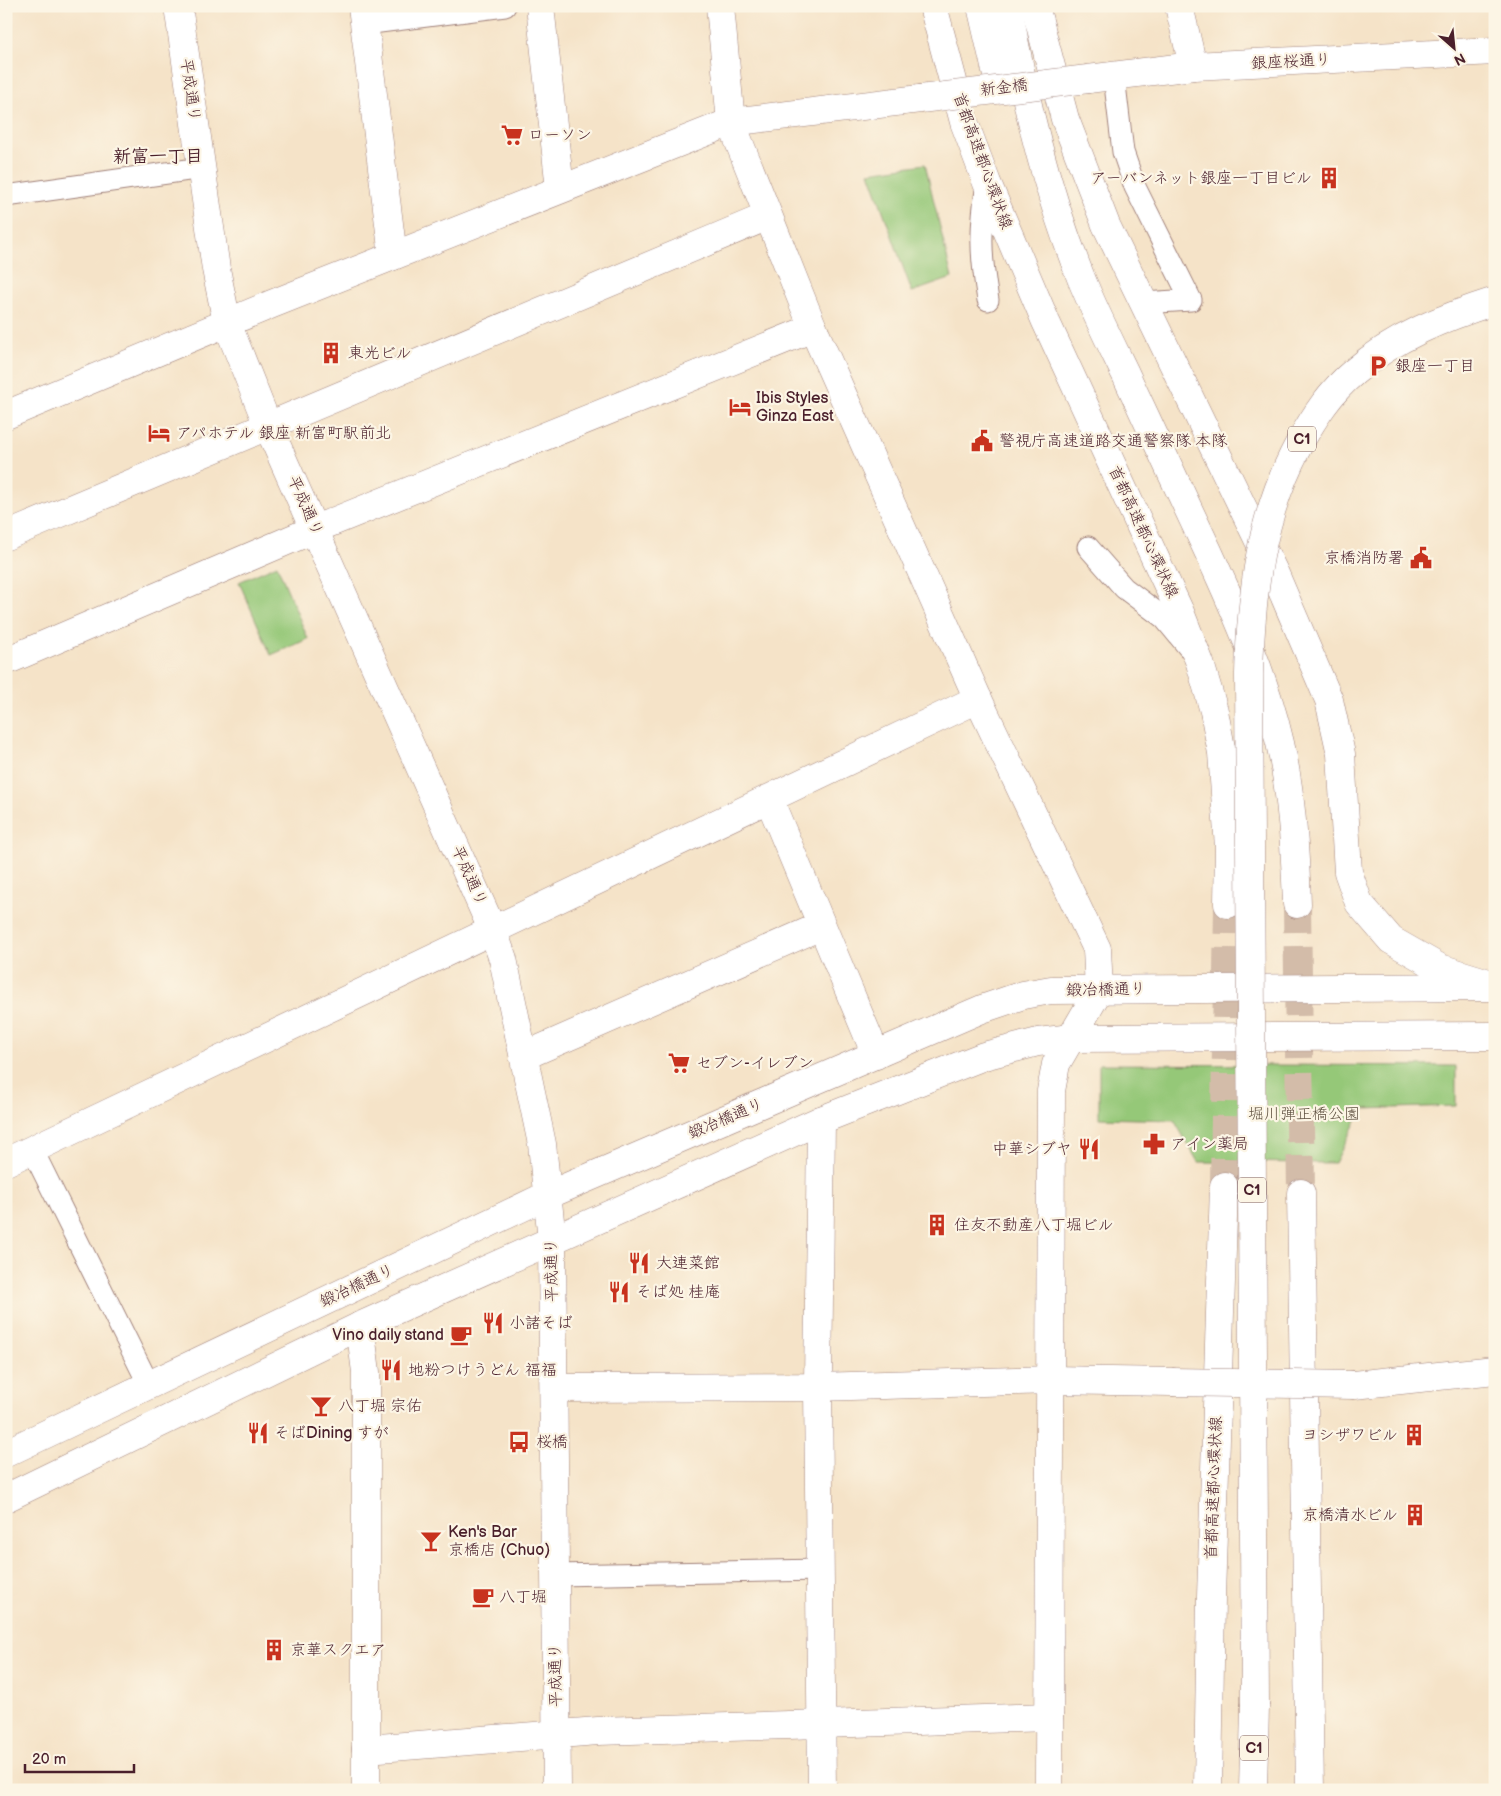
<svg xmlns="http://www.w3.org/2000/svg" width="1501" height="1796" viewBox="0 0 1501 1796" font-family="'Balsamiq Sans','Klee One',sans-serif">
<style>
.green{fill:#95c878;stroke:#707452}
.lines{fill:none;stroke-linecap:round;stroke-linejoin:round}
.motorway-tunnel{stroke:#d3bca9;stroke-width:28;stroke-dasharray:28 14;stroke-linecap:butt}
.service-casing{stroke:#a0817a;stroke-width:23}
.pedestrian-casing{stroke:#a0817a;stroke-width:29}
.minor-casing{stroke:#a0817a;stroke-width:29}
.tertiary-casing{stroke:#a0817a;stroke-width:29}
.motorway-casing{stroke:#a0817a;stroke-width:29}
.service{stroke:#fff;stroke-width:21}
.pedestrian{stroke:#fff;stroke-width:28}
.minor{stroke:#fff;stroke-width:28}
.tertiary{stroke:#fff;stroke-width:28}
.motorway{stroke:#fff;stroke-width:28}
.minor-bridge-casing{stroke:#a0817a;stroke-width:29;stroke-linecap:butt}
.tertiary-bridge-casing{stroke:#a0817a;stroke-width:29;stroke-linecap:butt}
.motorway-bridge-casing{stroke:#a0817a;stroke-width:29;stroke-linecap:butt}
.minor-bridge{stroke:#fff;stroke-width:28}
.tertiary-bridge{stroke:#fff;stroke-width:28}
.motorway-bridge{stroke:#fff;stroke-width:28}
.labels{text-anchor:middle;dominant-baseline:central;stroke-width:4.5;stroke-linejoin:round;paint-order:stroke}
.shield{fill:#fcf5e5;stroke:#7f5f63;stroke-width:1}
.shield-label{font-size:15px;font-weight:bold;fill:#4a1f2b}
.street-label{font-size:16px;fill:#4a1f2b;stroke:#fcf5e5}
.poi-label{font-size:16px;fill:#4a1f2b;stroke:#fcf5e5;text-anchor:start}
.park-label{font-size:16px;fill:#605242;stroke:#fcf5e5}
.neighbourhood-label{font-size:18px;font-weight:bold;fill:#4a1f2b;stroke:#fcf5e5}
</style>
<rect width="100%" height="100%" fill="#fcf5e5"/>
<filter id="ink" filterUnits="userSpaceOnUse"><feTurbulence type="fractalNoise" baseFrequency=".02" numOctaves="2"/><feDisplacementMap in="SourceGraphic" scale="10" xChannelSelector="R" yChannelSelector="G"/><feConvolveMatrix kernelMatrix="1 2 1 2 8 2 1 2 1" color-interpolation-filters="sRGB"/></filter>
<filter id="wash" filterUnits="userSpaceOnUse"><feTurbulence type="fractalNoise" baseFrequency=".0096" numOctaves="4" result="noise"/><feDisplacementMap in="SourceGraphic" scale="20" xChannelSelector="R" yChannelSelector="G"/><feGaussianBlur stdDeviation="1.12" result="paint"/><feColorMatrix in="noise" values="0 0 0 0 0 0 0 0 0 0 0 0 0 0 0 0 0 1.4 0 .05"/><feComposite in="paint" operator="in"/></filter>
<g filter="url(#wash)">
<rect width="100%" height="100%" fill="#f5e3c8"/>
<g class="green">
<polygon points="925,164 952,278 912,292 869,172"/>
<polygon points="277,565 308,639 271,655 239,582"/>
<polygon points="1099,1064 1456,1066 1456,1106 1362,1109 1335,1163 1198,1162 1174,1120 1099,1118"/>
</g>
</g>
<g filter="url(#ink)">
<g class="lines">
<g class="motorway-tunnel">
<polyline points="1297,904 1301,1193"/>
<polyline points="1224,1186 1228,904"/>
</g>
<g class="service-casing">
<g id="service">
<polyline points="364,24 505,6"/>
<polyline points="1114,76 1123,152 1135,187 1191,300 1143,303"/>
<path d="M987,183C980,229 980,254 988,300"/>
<polyline points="6,196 202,168"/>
<polyline points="1088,547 1124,588 1164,618 1188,647"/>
<polyline points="32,1149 149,1385"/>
<polyline points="555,1575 820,1570"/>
</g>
</g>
<g class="pedestrian-casing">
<polyline id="pedestrian" points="6,536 768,216"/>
</g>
<g class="minor-casing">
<g id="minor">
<polyline points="362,6 393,256"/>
<polyline points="540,6 560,189"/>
<polyline points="720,6 731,122 813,328 978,699 1097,949 1099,990 1056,1064 1051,1091 1049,1790"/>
<polyline points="1179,6 1193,66"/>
<polyline points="6,661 315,529 813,328"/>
<polyline points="769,799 876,1055"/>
<polyline points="524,1056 821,926"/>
<polyline points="821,1120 818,1387 822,1790"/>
<polyline points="6,1162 978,699"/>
<polyline points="360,1326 366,1372 366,1790"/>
<polyline points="1354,1385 1495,1370"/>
<polyline points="554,1388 818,1387 1050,1380 1172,1382"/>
<polyline points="366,1749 598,1731 1049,1717"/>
</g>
</g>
<g class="tertiary-casing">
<g id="tertiary">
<polyline points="178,6 216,269 227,323 268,426 493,931 503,959 542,1144 552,1240 557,1790"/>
<polyline points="1088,79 1193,66 1495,51"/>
<polyline points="6,415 272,304 731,122 920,99"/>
<polyline points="6,1453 548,1195 982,1009 1023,995 1051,990 1491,987"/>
<polyline points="6,1498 360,1326 821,1120 984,1056 1038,1042 1072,1038 1495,1036"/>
</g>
</g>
<g class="motorway-casing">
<g id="motorway">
<polyline points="933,6 964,122 987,183 1046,322 1180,612 1200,663 1214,711 1222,753 1229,847 1228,904"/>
<polyline points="981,6 1000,88"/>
<path d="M1008,6C1024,99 1046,190 1081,278C1094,310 1110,342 1125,373C1153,433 1180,492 1208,551C1236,612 1265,677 1280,743C1292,796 1295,850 1297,904"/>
<polyline points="1035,6 1065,119 1106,225 1275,574 1329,700 1341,754 1348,872 1359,903 1391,940 1440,968 1495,985"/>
<polyline points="1301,1193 1310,1790"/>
<polyline points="1208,1790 1211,1597 1224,1186"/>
<polyline points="1253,1790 1255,1706"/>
</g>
</g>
<use href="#service" class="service"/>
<use href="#pedestrian" class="pedestrian"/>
<use href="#minor" class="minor"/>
<use href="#tertiary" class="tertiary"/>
<use href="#motorway" class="motorway"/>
<g class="minor-bridge-casing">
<polyline id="minor-bridge" points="1172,1382 1354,1385"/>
</g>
<g class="tertiary-bridge-casing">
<polyline id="tertiary-bridge" points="920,99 1088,79"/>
</g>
<g class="motorway-bridge-casing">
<path id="motorway-bridge" d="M1255,1706L1249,674C1251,593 1260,516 1299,444C1314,417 1330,392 1354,372C1394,337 1445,317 1495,301"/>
</g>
<use href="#minor-bridge" class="minor-bridge"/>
<use href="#tertiary-bridge" class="tertiary-bridge"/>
<use href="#motorway-bridge" class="motorway-bridge"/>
</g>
</g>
<defs>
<g id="supermarket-bare" transform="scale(1.725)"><path d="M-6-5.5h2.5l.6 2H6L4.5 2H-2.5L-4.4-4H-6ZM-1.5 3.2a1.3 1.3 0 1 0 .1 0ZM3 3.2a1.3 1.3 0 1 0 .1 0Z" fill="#c8321e" stroke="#fcf5e5" stroke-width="2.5" paint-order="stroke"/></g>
<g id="building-bare" transform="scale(1.725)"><path d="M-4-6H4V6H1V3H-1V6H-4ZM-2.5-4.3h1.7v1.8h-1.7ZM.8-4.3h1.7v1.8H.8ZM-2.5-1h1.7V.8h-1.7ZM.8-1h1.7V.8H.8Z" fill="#c8321e" stroke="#fcf5e5" stroke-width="2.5" paint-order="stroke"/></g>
<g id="parking-bare" transform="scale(1.725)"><path d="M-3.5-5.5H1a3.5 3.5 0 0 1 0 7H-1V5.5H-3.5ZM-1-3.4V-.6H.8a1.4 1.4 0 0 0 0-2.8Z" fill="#c8321e" stroke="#fcf5e5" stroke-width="2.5" paint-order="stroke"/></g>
<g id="hotel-bare" transform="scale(1.725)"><path d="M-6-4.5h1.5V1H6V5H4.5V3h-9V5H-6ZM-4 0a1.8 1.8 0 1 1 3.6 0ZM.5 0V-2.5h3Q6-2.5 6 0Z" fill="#c8321e" stroke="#fcf5e5" stroke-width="2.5" paint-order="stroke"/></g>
<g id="civic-bare" transform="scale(1.725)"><path d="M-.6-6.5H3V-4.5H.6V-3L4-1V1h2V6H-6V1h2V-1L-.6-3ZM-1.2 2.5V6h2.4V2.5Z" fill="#c8321e" stroke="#fcf5e5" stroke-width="2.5" paint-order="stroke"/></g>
<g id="pharmacy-bare" transform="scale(1.725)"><path d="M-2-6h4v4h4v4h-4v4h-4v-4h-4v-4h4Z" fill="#c8321e" stroke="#fcf5e5" stroke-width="2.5" paint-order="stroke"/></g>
<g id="restaurant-bare" transform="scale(1.725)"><path d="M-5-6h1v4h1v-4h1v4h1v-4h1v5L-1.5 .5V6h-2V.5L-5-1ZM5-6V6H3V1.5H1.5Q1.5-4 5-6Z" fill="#c8321e" stroke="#fcf5e5" stroke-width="2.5" paint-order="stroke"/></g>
<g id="cafe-bare" transform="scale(1.725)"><path d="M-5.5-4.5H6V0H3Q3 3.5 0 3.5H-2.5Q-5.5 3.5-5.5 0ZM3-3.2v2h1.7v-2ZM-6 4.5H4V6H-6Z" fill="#c8321e" stroke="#fcf5e5" stroke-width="2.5" paint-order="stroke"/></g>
<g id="bar-bare" transform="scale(1.725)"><path d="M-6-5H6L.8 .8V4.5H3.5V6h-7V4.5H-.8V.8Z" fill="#c8321e" stroke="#fcf5e5" stroke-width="2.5" paint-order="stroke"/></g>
<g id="bus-bare" transform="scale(1.725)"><path d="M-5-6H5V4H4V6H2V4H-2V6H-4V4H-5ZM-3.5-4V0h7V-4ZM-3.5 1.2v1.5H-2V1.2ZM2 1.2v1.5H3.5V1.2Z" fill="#c8321e" stroke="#fcf5e5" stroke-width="2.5" paint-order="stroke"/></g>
</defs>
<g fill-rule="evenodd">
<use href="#supermarket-bare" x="512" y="135"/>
<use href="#building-bare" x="1329" y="178"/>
<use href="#building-bare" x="331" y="353"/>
<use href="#parking-bare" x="1378" y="366"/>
<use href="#hotel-bare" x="740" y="407"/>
<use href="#hotel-bare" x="159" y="433"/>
<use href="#civic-bare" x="982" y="441"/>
<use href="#civic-bare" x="1421" y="558"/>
<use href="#supermarket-bare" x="679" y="1063"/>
<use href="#pharmacy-bare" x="1154" y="1144"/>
<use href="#restaurant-bare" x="1089" y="1149"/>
<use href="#building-bare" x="937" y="1225"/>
<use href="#restaurant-bare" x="639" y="1263"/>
<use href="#restaurant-bare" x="619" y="1292"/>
<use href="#restaurant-bare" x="493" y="1323"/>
<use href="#cafe-bare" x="461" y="1335"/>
<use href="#restaurant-bare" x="391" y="1370"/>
<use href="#bar-bare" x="321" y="1406"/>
<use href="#restaurant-bare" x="258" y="1433"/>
<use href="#building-bare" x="1414" y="1435"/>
<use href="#bus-bare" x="519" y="1442"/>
<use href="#building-bare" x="1415" y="1515"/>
<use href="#bar-bare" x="431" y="1541"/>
<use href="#cafe-bare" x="483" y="1597"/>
<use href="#building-bare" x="274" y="1650"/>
</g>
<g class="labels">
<g class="shield">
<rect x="1288" y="426.5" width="28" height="25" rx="4"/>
<rect x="1238" y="1177.5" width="28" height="25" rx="4"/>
<rect x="1240" y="1735.5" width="28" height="25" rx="4"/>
</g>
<g class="shield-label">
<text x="1302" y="439">C1</text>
<text x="1252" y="1190">C1</text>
<text x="1254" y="1748">C1</text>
</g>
<g class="street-label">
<text transform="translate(1291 62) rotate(-3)">銀座桜通り</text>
<text transform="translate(1004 88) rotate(-7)">新金橋</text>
<text transform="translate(190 90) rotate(82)">平成通り</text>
<text transform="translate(982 161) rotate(70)">首都高速都心環状線</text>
<text transform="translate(305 506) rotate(66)">平成通り</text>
<text transform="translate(1143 532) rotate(65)">首都高速都心環状線</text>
<text transform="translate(469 876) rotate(66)">平成通り</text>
<text transform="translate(1106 990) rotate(-1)">鍛冶橋通り</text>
<text transform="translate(726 1119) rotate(-23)">鍛冶橋通り</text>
<text transform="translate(552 1270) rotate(-91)">平成通り</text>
<text transform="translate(357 1286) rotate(-25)">鍛冶橋通り</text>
<text transform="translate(1214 1488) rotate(-88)">首都高速都心環状線</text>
<text transform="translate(556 1675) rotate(-91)">平成通り</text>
</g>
<g class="poi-label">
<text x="528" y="135">ローソン</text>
<text x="1312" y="178" text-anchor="end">アーバンネット銀座一丁目ビル</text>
<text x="348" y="353">東光ビル</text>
<text x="1395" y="366">銀座一丁目</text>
<text x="756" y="398">Ibis Styles<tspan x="756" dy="18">Ginza East</tspan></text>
<text x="176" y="433">アパホテル 銀座 新富町駅前北</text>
<text x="999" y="441">警視庁高速道路交通警察隊 本隊</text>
<text x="1404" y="558" text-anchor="end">京橋消防署</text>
<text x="696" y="1063">セブン-イレブン</text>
<text x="1170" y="1144">アイン薬局</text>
<text x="1072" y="1149" text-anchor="end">中華シブヤ</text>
<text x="954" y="1225">住友不動産八丁堀ビル</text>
<text x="656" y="1263">大連菜館</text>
<text x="636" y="1292">そば処 桂庵</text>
<text x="509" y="1323">小諸そば</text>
<text x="444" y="1335" text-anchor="end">Vino daily stand</text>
<text x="408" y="1370">地粉つけうどん 福福</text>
<text x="338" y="1406">八丁堀 宗佑</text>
<text x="274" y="1433">そばDining すが</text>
<text x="1398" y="1435" text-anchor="end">ヨシザワビル</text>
<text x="536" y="1442">桜橋</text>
<text x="1398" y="1515" text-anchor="end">京橋清水ビル</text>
<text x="448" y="1532">Ken's Bar<tspan x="448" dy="18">京橋店 (Chuo)</tspan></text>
<text x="499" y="1597">八丁堀</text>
<text x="290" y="1650">京華スクエア</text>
</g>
<g class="park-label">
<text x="1304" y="1114">堀川弾正橋公園</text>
</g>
<g class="neighbourhood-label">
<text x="158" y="156">新富一丁目</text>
</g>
</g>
<rect width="1501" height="1796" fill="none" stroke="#fcf5e5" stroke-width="25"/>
<g transform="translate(1454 48) rotate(153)" stroke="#fcf5e5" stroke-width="4" paint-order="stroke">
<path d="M0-4L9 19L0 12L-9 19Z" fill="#4a1f2b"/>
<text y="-8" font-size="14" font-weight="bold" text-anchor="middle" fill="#4a1f2b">N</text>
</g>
<path d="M25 1764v8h109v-8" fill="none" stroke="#4a1f2b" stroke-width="2.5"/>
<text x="32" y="1764" font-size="15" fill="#4a1f2b" stroke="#fcf5e5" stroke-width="4" paint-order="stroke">20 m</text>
</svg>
